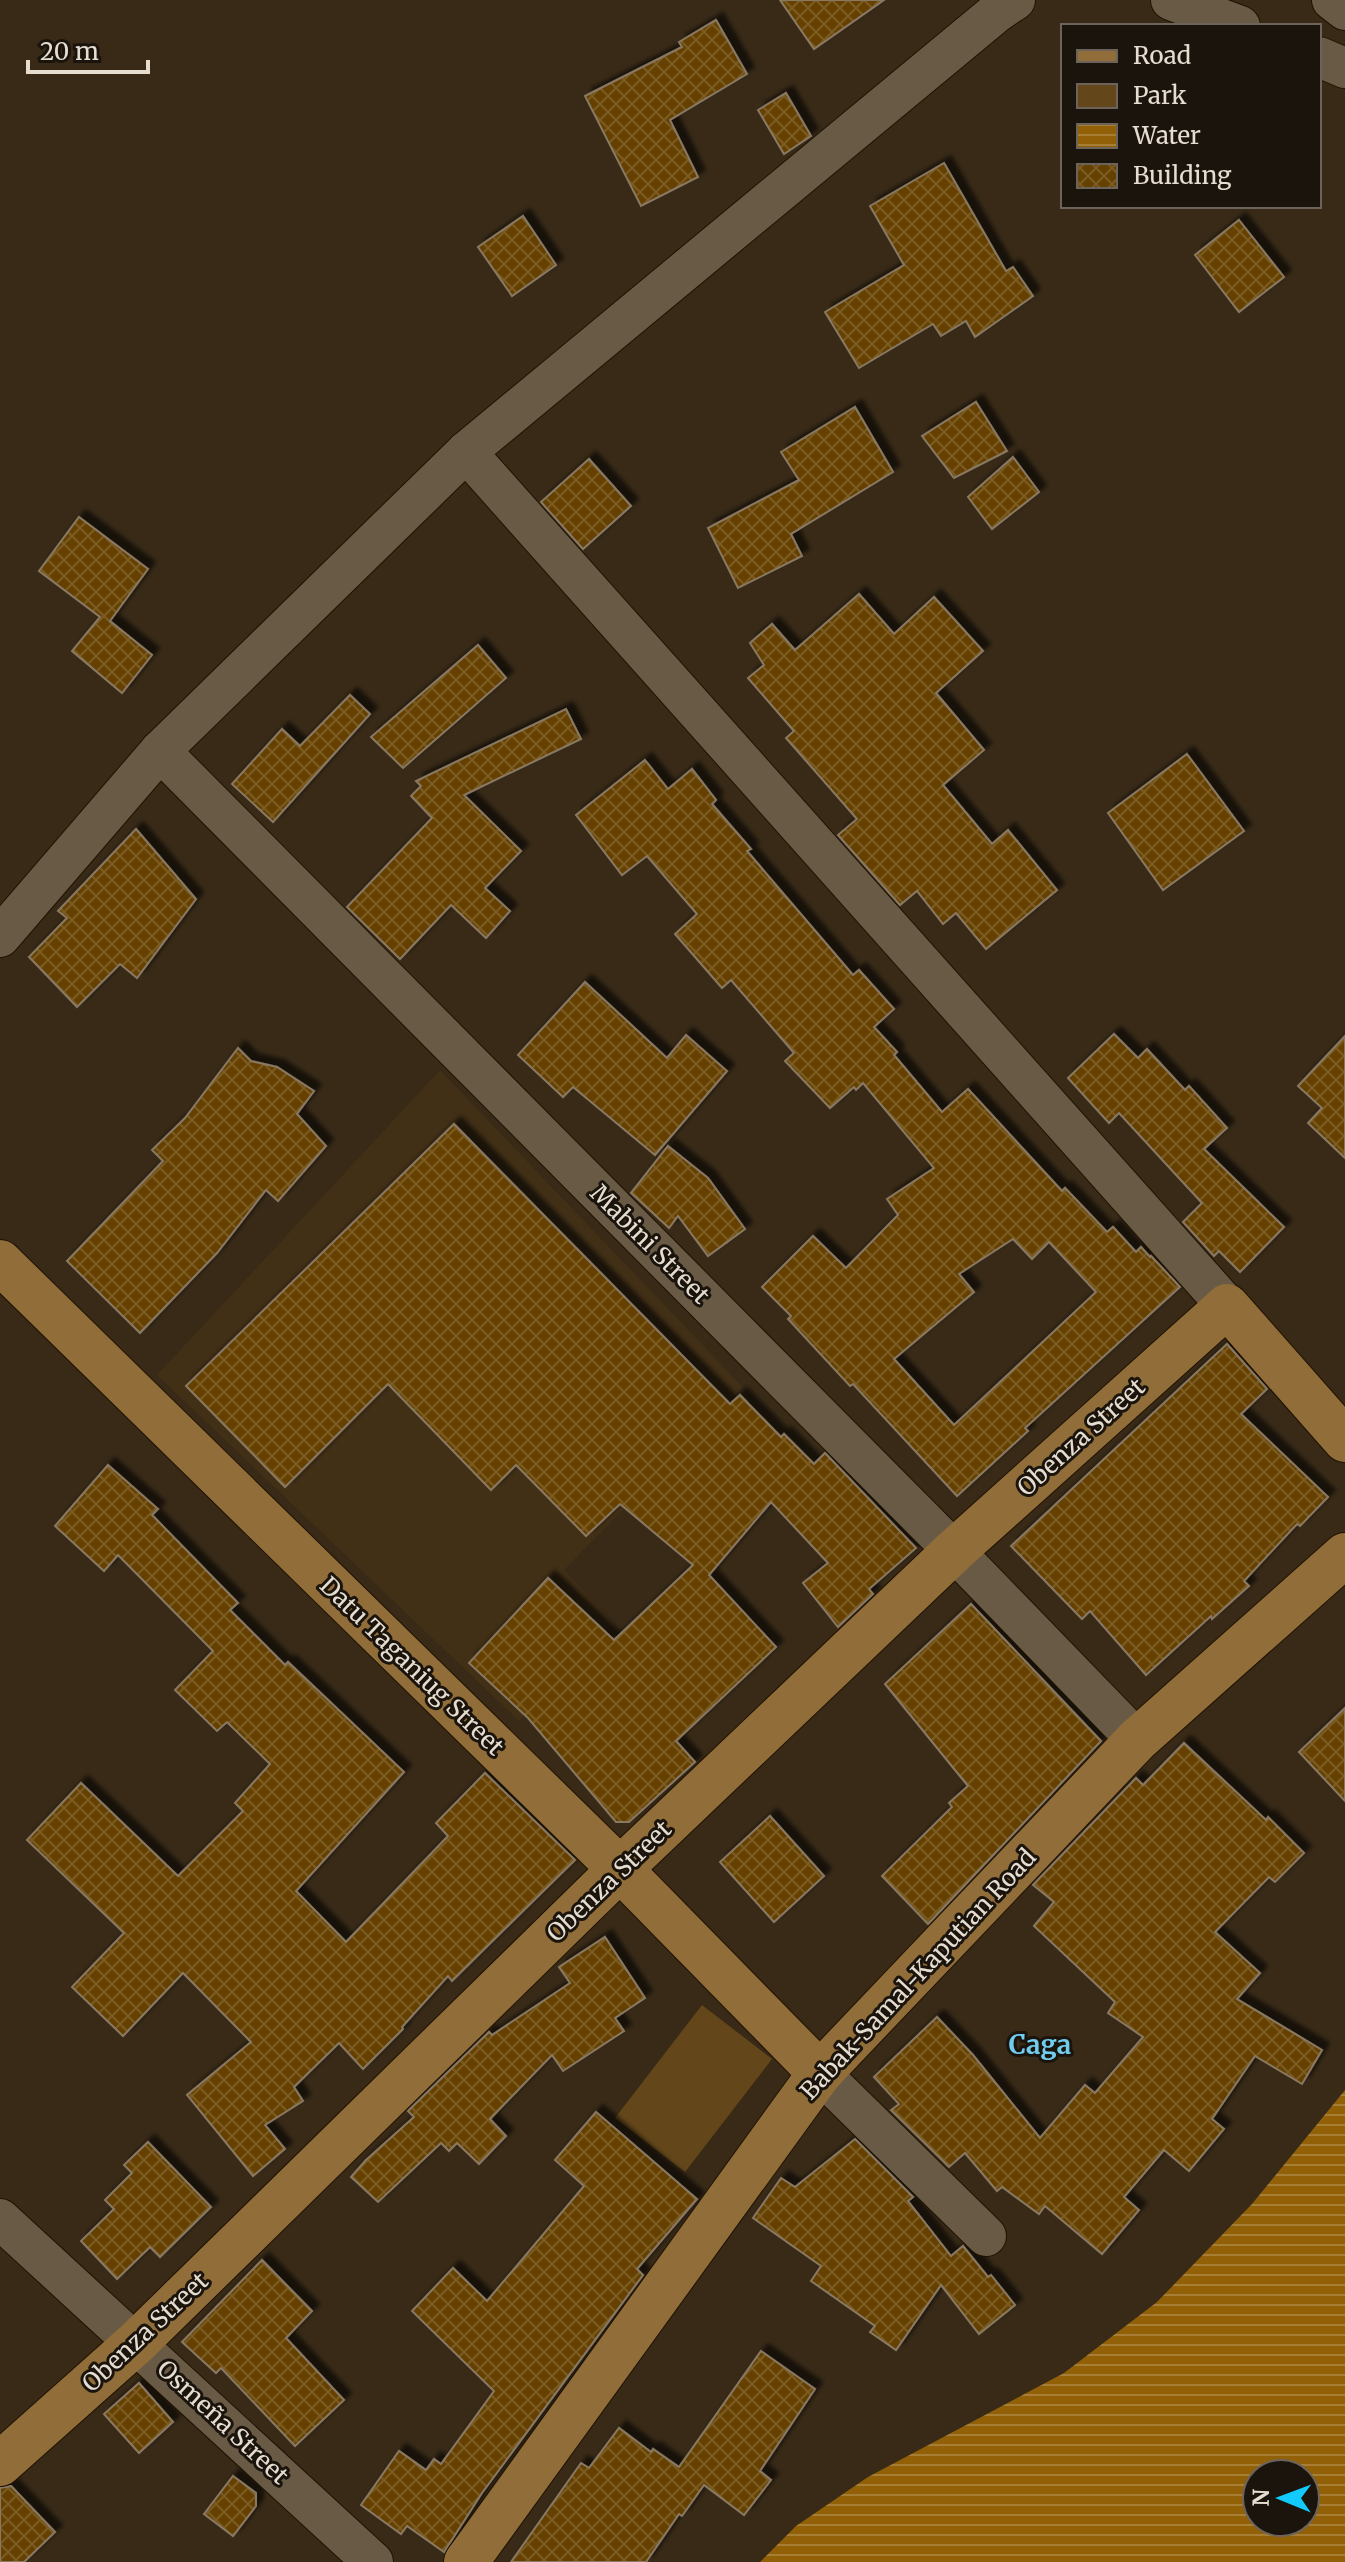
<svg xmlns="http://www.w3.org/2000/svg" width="1345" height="2562" viewBox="0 0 1345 2562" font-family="Merriweather,serif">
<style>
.built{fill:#412f16}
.park{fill:#63461a}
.water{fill:url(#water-rules);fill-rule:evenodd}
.building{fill:url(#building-cross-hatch);stroke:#897964;stroke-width:2;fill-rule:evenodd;filter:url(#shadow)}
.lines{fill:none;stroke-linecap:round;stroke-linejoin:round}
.minor-casing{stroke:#1f1202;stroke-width:42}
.major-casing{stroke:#1f1202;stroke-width:46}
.minor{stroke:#695a45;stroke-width:40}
.major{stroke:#916d39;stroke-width:44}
.labels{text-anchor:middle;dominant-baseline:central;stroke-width:6;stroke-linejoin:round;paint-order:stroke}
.street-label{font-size:24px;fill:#e6ddd1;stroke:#1a140c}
.neighbourhood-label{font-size:26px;font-weight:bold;fill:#70cdee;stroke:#1a140c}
</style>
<defs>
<pattern id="water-rules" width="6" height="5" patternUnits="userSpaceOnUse" patternTransform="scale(2)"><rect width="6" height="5" fill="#916007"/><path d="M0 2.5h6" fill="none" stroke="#a67e36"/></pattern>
<pattern id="building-cross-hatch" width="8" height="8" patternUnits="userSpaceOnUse" patternTransform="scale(2)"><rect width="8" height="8" fill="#654100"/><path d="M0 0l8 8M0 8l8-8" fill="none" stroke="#7b5c24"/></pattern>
<filter id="shadow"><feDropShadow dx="7" dy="-7" stdDeviation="2" flood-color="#0009"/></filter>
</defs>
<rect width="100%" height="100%" fill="#382a17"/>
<polygon class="built" points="440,1070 743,1387 564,1570 614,1624 519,1721 157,1375"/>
<polygon class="park" points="702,2005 772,2059 685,2172 615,2118"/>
<path class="water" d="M1345,2090V2562H760L796,2526L868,2477L1064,2373L1157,2302L1252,2204ZM1257,2474H1305V2522H1257Z"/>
<g class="building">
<polygon points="780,0 884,0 814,49"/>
<polygon points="716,20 747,74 670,120 698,177 641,206 585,96 682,47 679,42"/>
<polygon points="786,93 811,136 784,154 758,110"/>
<polygon points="944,163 1006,271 1013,267 1033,296 975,337 966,321 941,336 933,324 859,368 825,312 904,265 870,206"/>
<polygon points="523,216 556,265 512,296 478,247"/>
<polygon points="1239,220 1284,277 1239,312 1195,255"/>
<polygon points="976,402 1007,451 954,478 922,436"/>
<polygon points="855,407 893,472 791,534 802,556 738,588 708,528 799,480 781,452"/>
<polygon points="1013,457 1039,492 992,529 968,497"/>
<polygon points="589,459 631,506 583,549 541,502"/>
<polygon points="79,517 148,569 110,621 152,655 122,693 72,651 100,617 39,571"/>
<polygon points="859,594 894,634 934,597 983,651 936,693 984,750 943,785 992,844 1008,830 1057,890 986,949 956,913 943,924 917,891 900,905 838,835 857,819 786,738 794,731 748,678 764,665 750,643 772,624 795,650"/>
<polygon points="478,645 506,678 403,768 371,737"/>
<polygon points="350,695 370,714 273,822 232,784 282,729 300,746"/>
<polygon points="566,709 581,739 464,795 521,851 485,888 510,911 486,938 451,905 400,959 347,907 432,818 411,796 421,786 416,781"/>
<polygon points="1187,754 1244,831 1163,890 1108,813"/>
<path d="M645,760L668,789L692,769L716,800L712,804L751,849L747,851L853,975L859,970L894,1009L874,1027L897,1052L894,1055L942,1112L968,1089L1062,1191L1065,1188L1107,1232L1113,1227L1136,1252L1141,1247L1150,1257L1151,1256L1180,1287L1025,1428L1028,1431L957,1496L853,1384L850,1386L788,1319L791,1316L762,1287L813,1236L846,1268L898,1215L887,1199L934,1168L863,1083L856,1090L854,1087L830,1108L785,1061L794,1053L731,980L722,988L675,934L697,914L647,856L622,875L576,815ZM1013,1239L1032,1259L1049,1242L1096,1292L954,1425L894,1359L974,1292L959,1274Z"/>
<polygon points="136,829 196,899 137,978 120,964 77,1007 29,957 67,918 58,911"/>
<polygon points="585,982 667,1058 686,1035 727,1071 655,1155 573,1087 563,1097 518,1055"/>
<polygon points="1114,1034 1138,1058 1147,1049 1185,1090 1189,1086 1227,1128 1204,1149 1284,1227 1240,1272 1219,1251 1214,1256 1183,1222 1202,1203 1119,1113 1109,1123 1068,1078"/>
<polygon points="1345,1036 1345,1158 1308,1123 1322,1108 1298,1086"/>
<polygon points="238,1048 251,1061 277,1067 314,1091 297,1114 326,1146 278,1201 266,1190 217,1253 140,1333 67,1261 163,1161 152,1150 185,1118"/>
<polygon points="454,1124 730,1404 740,1395 781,1437 784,1434 814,1464 825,1453 916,1548 869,1589 873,1594 838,1627 803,1583 828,1563 771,1502 709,1575 776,1647 676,1741 695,1762 629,1822 616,1822 528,1718 469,1663 548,1578 614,1640 693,1565 620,1504 586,1536 516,1465 491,1490 388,1384 285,1487 186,1386"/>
<polygon points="668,1146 708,1178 745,1229 708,1256 678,1216 669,1228 631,1193"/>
<polygon points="1227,1344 1267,1389 1241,1414 1328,1497 1300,1526 1297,1524 1244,1581 1249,1586 1212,1619 1211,1616 1146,1675 1090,1611 1082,1619 1011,1546"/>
<polygon points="108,1465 158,1509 152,1515 238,1603 230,1610 285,1665 288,1662 404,1772 296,1891 346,1942 448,1836 436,1823 485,1773 575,1860 452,1981 448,1976 402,2027 403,2029 363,2069 339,2043 294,2087 303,2101 265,2125 285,2149 253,2176 187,2095 251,2042 183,1973 123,2036 72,1987 124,1933 27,1840 81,1783 178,1876 243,1811 235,1803 270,1764 227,1722 217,1731 175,1690 213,1651 118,1555 104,1571 55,1526"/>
<polygon points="971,1604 1101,1741 928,1924 882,1876 952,1807 949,1803 968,1786 885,1684"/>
<polygon points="1345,1708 1345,1801 1299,1752"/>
<polygon points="1184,1743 1266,1820 1268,1817 1304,1853 1275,1882 1269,1877 1215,1932 1260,1973 1237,1999 1322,2050 1302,2084 1255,2056 1212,2119 1224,2129 1189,2171 1164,2150 1124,2197 1139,2210 1102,2254 1045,2206 1039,2214 1002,2187 997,2191 965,2153 949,2167 891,2110 899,2104 874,2077 937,2017 973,2055 1040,2138 1085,2085 1095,2093 1143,2037 1108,2013 1115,2002 1034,1926 1054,1902 1033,1885 1136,1778 1143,1785"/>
<polygon points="770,1816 824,1876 774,1922 720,1862"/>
<polygon points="605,1937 645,1998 615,2018 624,2031 563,2071 552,2055 490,2119 506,2136 479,2164 457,2143 449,2151 441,2143 378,2202 351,2177 366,2160 414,2117 408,2111 489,2032 492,2035 570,1983 559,1967"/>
<polygon points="596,2112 697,2199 637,2269 643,2275 482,2493 444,2552 407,2526 401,2534 361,2505 399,2451 426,2470 434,2459 441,2464 494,2391 412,2311 453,2268 487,2301 584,2186 555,2160"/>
<polygon points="855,2139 913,2197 908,2201 951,2256 963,2246 988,2277 991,2275 1015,2305 979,2334 941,2285 896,2350 870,2332 875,2326 811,2281 821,2266 753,2218 781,2178 795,2187"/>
<polygon points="148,2142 211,2207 160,2257 150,2247 117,2279 81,2241 114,2209 105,2200 132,2173 124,2165"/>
<polygon points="262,2260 312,2311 286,2338 344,2400 295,2446 221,2368 216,2373 182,2342"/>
<polygon points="761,2351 815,2389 760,2471 771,2480 744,2515 704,2485 682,2516 679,2514 646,2562 511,2562 581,2463 589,2468 619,2428 651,2452 653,2449 679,2467"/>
<polygon points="139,2383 173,2422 139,2453 104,2414"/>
<polygon points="233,2476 256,2493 256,2506 233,2536 204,2514"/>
<polygon points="11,2486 55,2532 24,2562 0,2562 0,2488"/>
</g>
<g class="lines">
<g class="minor-casing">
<g id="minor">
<polyline points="1171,0 1240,26"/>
<polyline points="1332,0 1345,10"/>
<polyline points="1319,57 1345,68"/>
<polyline points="466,452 1227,1306"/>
<polyline points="160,751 954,1551 1137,1740"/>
<polyline points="0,937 160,751 466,452 997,12 1015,0"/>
<polyline points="820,2073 986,2236"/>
<polyline points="0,2219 373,2562"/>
</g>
</g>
<g class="major-casing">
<g id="major">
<polyline points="0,1262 620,1869 820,2073"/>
<polyline points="0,2464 137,2342 620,1869 954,1551 1227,1306 1345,1440"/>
<polyline points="466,2562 820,2073 1137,1740 1345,1555"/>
</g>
</g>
<use href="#minor" class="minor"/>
<use href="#major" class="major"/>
</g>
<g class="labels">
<g class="street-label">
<text transform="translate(650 1244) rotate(45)">Mabini Street</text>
<text transform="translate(1081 1437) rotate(-42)">Obenza Street</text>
<text transform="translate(412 1666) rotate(44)">Datu Taganiug Street</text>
<text transform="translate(609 1881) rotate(-44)">Obenza Street</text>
<text transform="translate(918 1974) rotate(-47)">Babak-Samal-Kaputian Road</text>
<text transform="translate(145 2332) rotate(-43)">Obenza Street</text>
<text transform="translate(223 2422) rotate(43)">Osmeña Street</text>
</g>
<g class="neighbourhood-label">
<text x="1040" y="2044">Caga</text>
</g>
</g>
<rect x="1061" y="24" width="260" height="184" fill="#1a140c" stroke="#6c645b" stroke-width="2"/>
<rect x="1077" y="50" width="40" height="12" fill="#916d39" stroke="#6c645b" stroke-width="2"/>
<text x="1133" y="64" font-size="24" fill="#e6ddd1">Road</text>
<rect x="1077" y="84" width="40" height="24" fill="#63461a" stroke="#6c645b" stroke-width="2"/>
<text x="1133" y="104" font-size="24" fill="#e6ddd1">Park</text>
<rect x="1077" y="124" width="40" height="24" fill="url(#water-rules)" stroke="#6c645b" stroke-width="2"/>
<text x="1133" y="144" font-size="24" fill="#e6ddd1">Water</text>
<rect x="1077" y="164" width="40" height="24" fill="url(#building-cross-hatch)" stroke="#6c645b" stroke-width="2"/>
<text x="1133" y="184" font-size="24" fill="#e6ddd1">Building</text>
<g transform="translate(1281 2498) rotate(271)"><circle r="38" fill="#1a140c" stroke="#6c645b" stroke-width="2"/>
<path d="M0-6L14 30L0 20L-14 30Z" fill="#12cafb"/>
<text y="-12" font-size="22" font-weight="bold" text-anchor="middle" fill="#e6ddd1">N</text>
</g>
<path d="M28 60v12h120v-12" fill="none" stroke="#e6ddd1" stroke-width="4"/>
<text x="40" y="60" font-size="24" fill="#e6ddd1" stroke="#1a140c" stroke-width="6" paint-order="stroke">20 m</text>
</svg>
